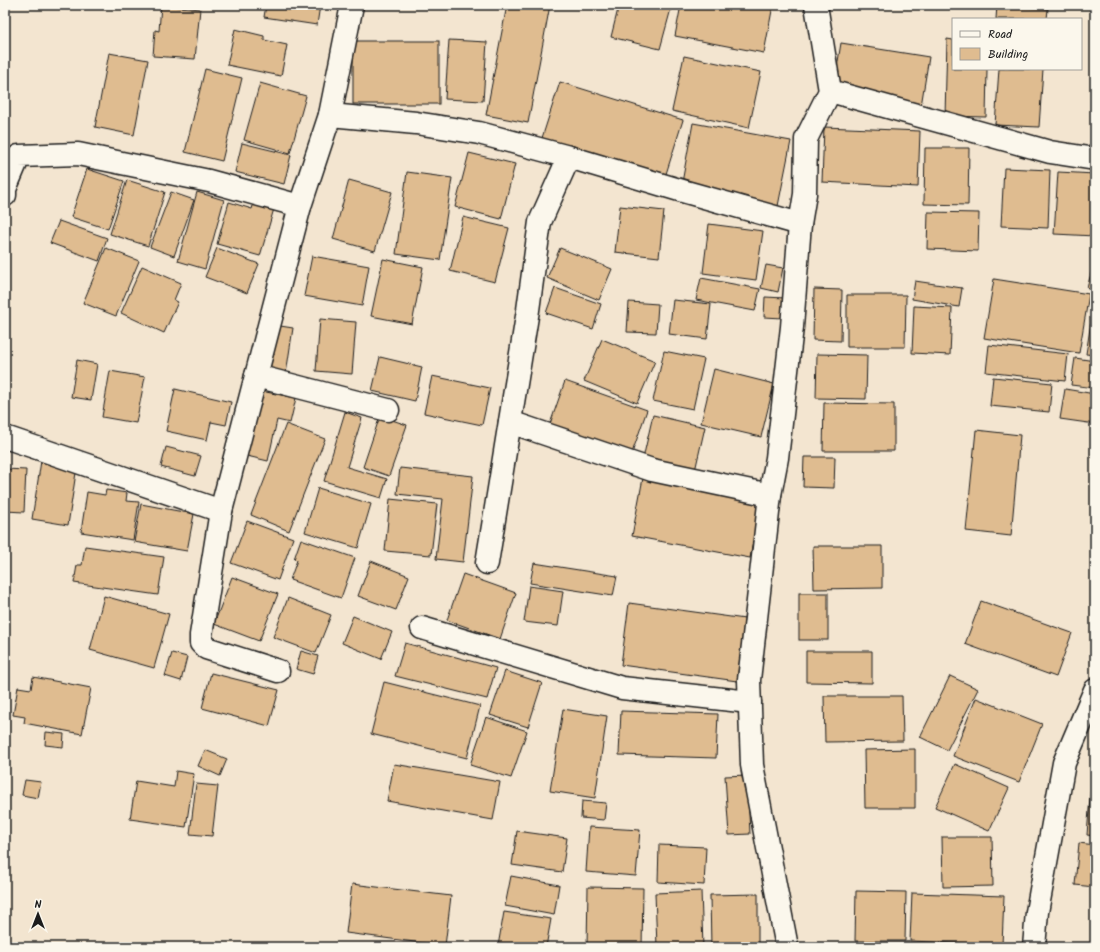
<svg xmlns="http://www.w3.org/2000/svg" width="1100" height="952" viewBox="0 0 1100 952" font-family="Kalam,sans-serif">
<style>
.building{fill:#dfbc90;stroke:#1c1c1c}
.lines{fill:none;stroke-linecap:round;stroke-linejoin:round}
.minor-casing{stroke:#1c1c1c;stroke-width:25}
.minor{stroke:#fbf7ec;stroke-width:22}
</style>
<rect width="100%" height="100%" fill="#f3e5d0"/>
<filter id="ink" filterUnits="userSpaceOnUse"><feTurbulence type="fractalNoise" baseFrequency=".025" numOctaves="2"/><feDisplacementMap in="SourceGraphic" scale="8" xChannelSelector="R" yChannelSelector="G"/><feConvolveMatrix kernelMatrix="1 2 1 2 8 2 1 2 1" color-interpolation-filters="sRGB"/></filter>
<g filter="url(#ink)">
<g class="building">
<polygon points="161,5 200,9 195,59 153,56 155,30 159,31"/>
<polygon points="266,5 320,5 317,25 264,17"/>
<polygon points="507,5 550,5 528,123 486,115"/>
<polygon points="619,5 672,5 660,49 611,37"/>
<polygon points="681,5 773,5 764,53 675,36"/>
<polygon points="997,5 1048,9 1047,19 996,19"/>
<polygon points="235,29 264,36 264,40 287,45 281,76 227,65"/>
<polygon points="947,39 953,40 953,69 987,69 986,117 945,116"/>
<polygon points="449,40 487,42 483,101 445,99"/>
<rect x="353" y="41" width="86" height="63"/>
<polygon points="841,43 929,57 921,106 833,92"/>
<polygon points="109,53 148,60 134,135 95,127"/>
<polygon points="684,56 761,72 749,128 672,111"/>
<polygon points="205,69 242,78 222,161 185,152"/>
<polygon points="999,69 1043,69 1039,127 995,125"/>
<polygon points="560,82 683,120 665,177 542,138"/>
<polygon points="260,83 306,96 290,153 244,140"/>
<polygon points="693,123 791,141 778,206 681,188"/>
<polygon points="824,127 920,131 918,187 822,182"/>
<polygon points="242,143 291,155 284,184 235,172"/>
<polygon points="925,148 969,148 968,205 924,204"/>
<polygon points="469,153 515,164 501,219 455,207"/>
<polygon points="1004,168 1050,170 1048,228 1001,226"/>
<polygon points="87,169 124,181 108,229 71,217"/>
<polygon points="407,172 452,178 440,260 396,254"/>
<polygon points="1058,172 1095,174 1095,236 1054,234"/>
<polygon points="127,180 165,192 148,246 110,234"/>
<polygon points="349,180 392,192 375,251 333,239"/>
<polygon points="171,192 194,200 174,256 150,247"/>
<polygon points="197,192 224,200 205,269 178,261"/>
<polygon points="256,196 276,202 260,256 217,244 229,202 252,209"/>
<polygon points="620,206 664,211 659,257 615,252"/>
<polygon points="928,212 979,213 978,251 927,249"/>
<polygon points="463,217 509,228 495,282 450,271"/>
<polygon points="59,221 107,238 99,261 50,243"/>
<polygon points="709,224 763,231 756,280 703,273"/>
<polygon points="106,248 139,261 116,316 83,303"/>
<polygon points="217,248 259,264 247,293 205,277"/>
<polygon points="560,248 612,269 599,300 547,278"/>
<polygon points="312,256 369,266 362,306 304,296"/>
<polygon points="383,259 423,267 412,324 371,316"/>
<polygon points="1095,259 1095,291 1087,288"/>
<polygon points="766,265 783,268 778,292 761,288"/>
<polygon points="142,266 181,283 174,300 178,302 164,333 121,313"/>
<polygon points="701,278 760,289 755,311 696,300"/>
<polygon points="994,279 1089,294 1079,353 984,338"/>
<polygon points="915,281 962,288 959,307 912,299"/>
<polygon points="555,288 601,304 593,329 546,313"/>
<polygon points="814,289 842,290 841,341 813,340"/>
<polygon points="847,295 906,295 905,347 847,347"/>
<polygon points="765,297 785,298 783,318 764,317"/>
<polygon points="673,300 711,304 707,339 669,334"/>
<polygon points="629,302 658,304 656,333 627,332"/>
<polygon points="1094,303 1095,304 1095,355 1086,354"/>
<polygon points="914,306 952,308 950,355 912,353"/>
<polygon points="320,319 356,322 352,374 316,371"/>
<polygon points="274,325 293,328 286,374 267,372"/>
<polygon points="602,339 655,361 637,403 584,381"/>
<polygon points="989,345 1068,354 1065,381 986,372"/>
<polygon points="664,351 704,359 693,409 653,401"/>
<polygon points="817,354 867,355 866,399 816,398"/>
<polygon points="380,357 422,367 415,401 372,391"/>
<polygon points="1075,358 1095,361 1095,388 1071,385"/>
<polygon points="77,360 97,364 91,400 71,397"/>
<polygon points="714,369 774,384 761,437 701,423"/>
<polygon points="110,371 145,377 136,423 102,417"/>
<polygon points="432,376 490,388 482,425 424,413"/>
<polygon points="993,377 1052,383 1049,412 990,406"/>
<polygon points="565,381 647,410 632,453 550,424"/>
<polygon points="175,389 231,402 226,425 211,422 207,440 166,431"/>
<polygon points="1065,389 1095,394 1095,424 1060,419"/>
<polygon points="261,391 296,398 290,423 277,420 268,461 247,456"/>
<polygon points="824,403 894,404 894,451 823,451"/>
<polygon points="345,412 362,418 347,467 387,479 381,498 324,481"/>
<polygon points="653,415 705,427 694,475 642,463"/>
<polygon points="380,416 407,425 389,476 363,467"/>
<polygon points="286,424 325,439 289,531 251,515"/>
<polygon points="976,430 1020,435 1011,536 966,531"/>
<polygon points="166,447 201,456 195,476 161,467"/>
<polygon points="804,457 835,457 834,488 803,487"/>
<polygon points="41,461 77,466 68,525 32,519"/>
<polygon points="400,468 473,476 463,562 436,559 443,499 397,494"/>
<polygon points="5,469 26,470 24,512 5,511"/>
<polygon points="643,478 761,500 750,558 632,536"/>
<polygon points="318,488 371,504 358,548 305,532"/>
<polygon points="106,490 127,493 126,501 139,502 133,540 81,532 87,492 105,495"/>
<polygon points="390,499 437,504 431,555 385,551"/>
<polygon points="141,504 194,514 187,551 134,542"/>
<polygon points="247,521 293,538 278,580 231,563"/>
<polygon points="301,539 355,558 341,598 290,580 297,560 294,559"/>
<polygon points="85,546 164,557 158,595 74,583 77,565 82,565"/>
<polygon points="813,546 882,546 882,588 814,589"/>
<polygon points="371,561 409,576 396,610 358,596"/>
<polygon points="534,563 617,576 613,596 530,583"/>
<polygon points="463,574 516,593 500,639 447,620"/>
<polygon points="232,577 278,594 259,641 214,624"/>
<polygon points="529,586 563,591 558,626 524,622"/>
<rect x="799" y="593" width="29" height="47"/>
<polygon points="104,596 169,614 154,668 90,650"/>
<polygon points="288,598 331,615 316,653 273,637"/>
<polygon points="981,601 1072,633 1056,677 965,644"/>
<polygon points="629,603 745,619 737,681 621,665"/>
<polygon points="353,616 392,632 381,659 342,643"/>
<polygon points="405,643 496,668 487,699 395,676"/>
<polygon points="301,651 318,656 313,674 296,669"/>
<polygon points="806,651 872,651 872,683 806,682"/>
<polygon points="172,653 187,657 181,681 165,676"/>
<polygon points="505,671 542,683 528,727 490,715"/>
<polygon points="211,673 279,690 269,726 202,708"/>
<polygon points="950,676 978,689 947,750 920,737"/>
<polygon points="33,677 91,688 82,734 24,723 25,717 13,715 18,687 31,689"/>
<polygon points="384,682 480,706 467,758 371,734"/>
<polygon points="824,696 902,696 903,741 825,742"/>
<polygon points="976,698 1042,724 1019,782 953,756"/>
<polygon points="563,709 607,716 595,798 550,791"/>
<polygon points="621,711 718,714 716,758 619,755"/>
<polygon points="486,717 527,731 511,778 470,765"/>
<polygon points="46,732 64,734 63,747 45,745"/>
<polygon points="915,749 915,808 865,808 864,750"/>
<polygon points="205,750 227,759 220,776 198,766"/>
<polygon points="394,764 500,782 493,820 387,801"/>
<polygon points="955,764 1009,788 989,831 935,807"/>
<polygon points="176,771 194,774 186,827 130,819 136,781 174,787"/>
<polygon points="747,775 750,834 729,835 725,776"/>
<polygon points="25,780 41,782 38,798 22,795"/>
<polygon points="196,784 218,786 212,836 190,834"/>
<polygon points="1091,785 1095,786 1095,836 1087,835"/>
<polygon points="582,801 606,803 604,820 581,818"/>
<polygon points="589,827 640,830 636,876 586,872"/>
<polygon points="517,831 567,838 562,872 512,865"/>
<polygon points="942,837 992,837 993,886 943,887"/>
<polygon points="1079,843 1095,845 1095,887 1075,885"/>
<polygon points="659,845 706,847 704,885 658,882"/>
<polygon points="511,876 559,885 554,915 505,906"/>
<polygon points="352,884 451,896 445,946 346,933"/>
<polygon points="588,887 643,888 642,947 587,947"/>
<polygon points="701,891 703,947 657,947 655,893"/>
<polygon points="856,891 906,892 905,941 855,941"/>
<polygon points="912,893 1004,896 1002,945 910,941"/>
<polygon points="758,894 758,947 711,947 710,895"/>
<polygon points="504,912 551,919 546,947 498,946"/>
</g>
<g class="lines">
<g class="minor-casing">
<g id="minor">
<polyline points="830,91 1050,152 1095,159"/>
<polyline points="330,115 416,123 479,133 569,157 686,192 800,224"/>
<polyline points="5,195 5,189 19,156 78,154 209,181 300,206"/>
<polyline points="256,376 388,410"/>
<polyline points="510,422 652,470 770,495"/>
<polyline points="5,437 221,511"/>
<polyline points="487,563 528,310 540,222 569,157"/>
<polyline points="422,628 622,688 750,702"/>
<polyline points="278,671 206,648 201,643 201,635 221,511 300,206 330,115 352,5"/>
<polyline points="787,947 752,765 749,680 770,495 777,458 792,327 800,224 805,194 806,139 830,91 816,5"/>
<polyline points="1034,947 1037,912 1064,763 1095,690"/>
</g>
</g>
<use href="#minor" class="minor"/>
</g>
</g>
<rect width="1100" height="952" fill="none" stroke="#fbf7ec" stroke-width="20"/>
<rect x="10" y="10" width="1080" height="932" fill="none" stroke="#1c1c1c" stroke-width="1.5" filter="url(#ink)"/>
<rect x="952" y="18" width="130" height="52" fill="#fbf7ec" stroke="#a29f99"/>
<rect x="960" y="31" width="20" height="6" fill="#fbf7ec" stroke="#a29f99"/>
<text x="988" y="38" font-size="12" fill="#1c1c1c">Road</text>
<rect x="960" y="48" width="20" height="12" fill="#dfbc90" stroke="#a29f99"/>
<text x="988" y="58" font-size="12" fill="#1c1c1c">Building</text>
<g transform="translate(38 914)" stroke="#fbf7ec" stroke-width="3" paint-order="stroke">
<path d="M0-3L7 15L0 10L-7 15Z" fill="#1c1c1c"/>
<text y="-6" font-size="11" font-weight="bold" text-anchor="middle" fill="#1c1c1c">N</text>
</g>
</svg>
